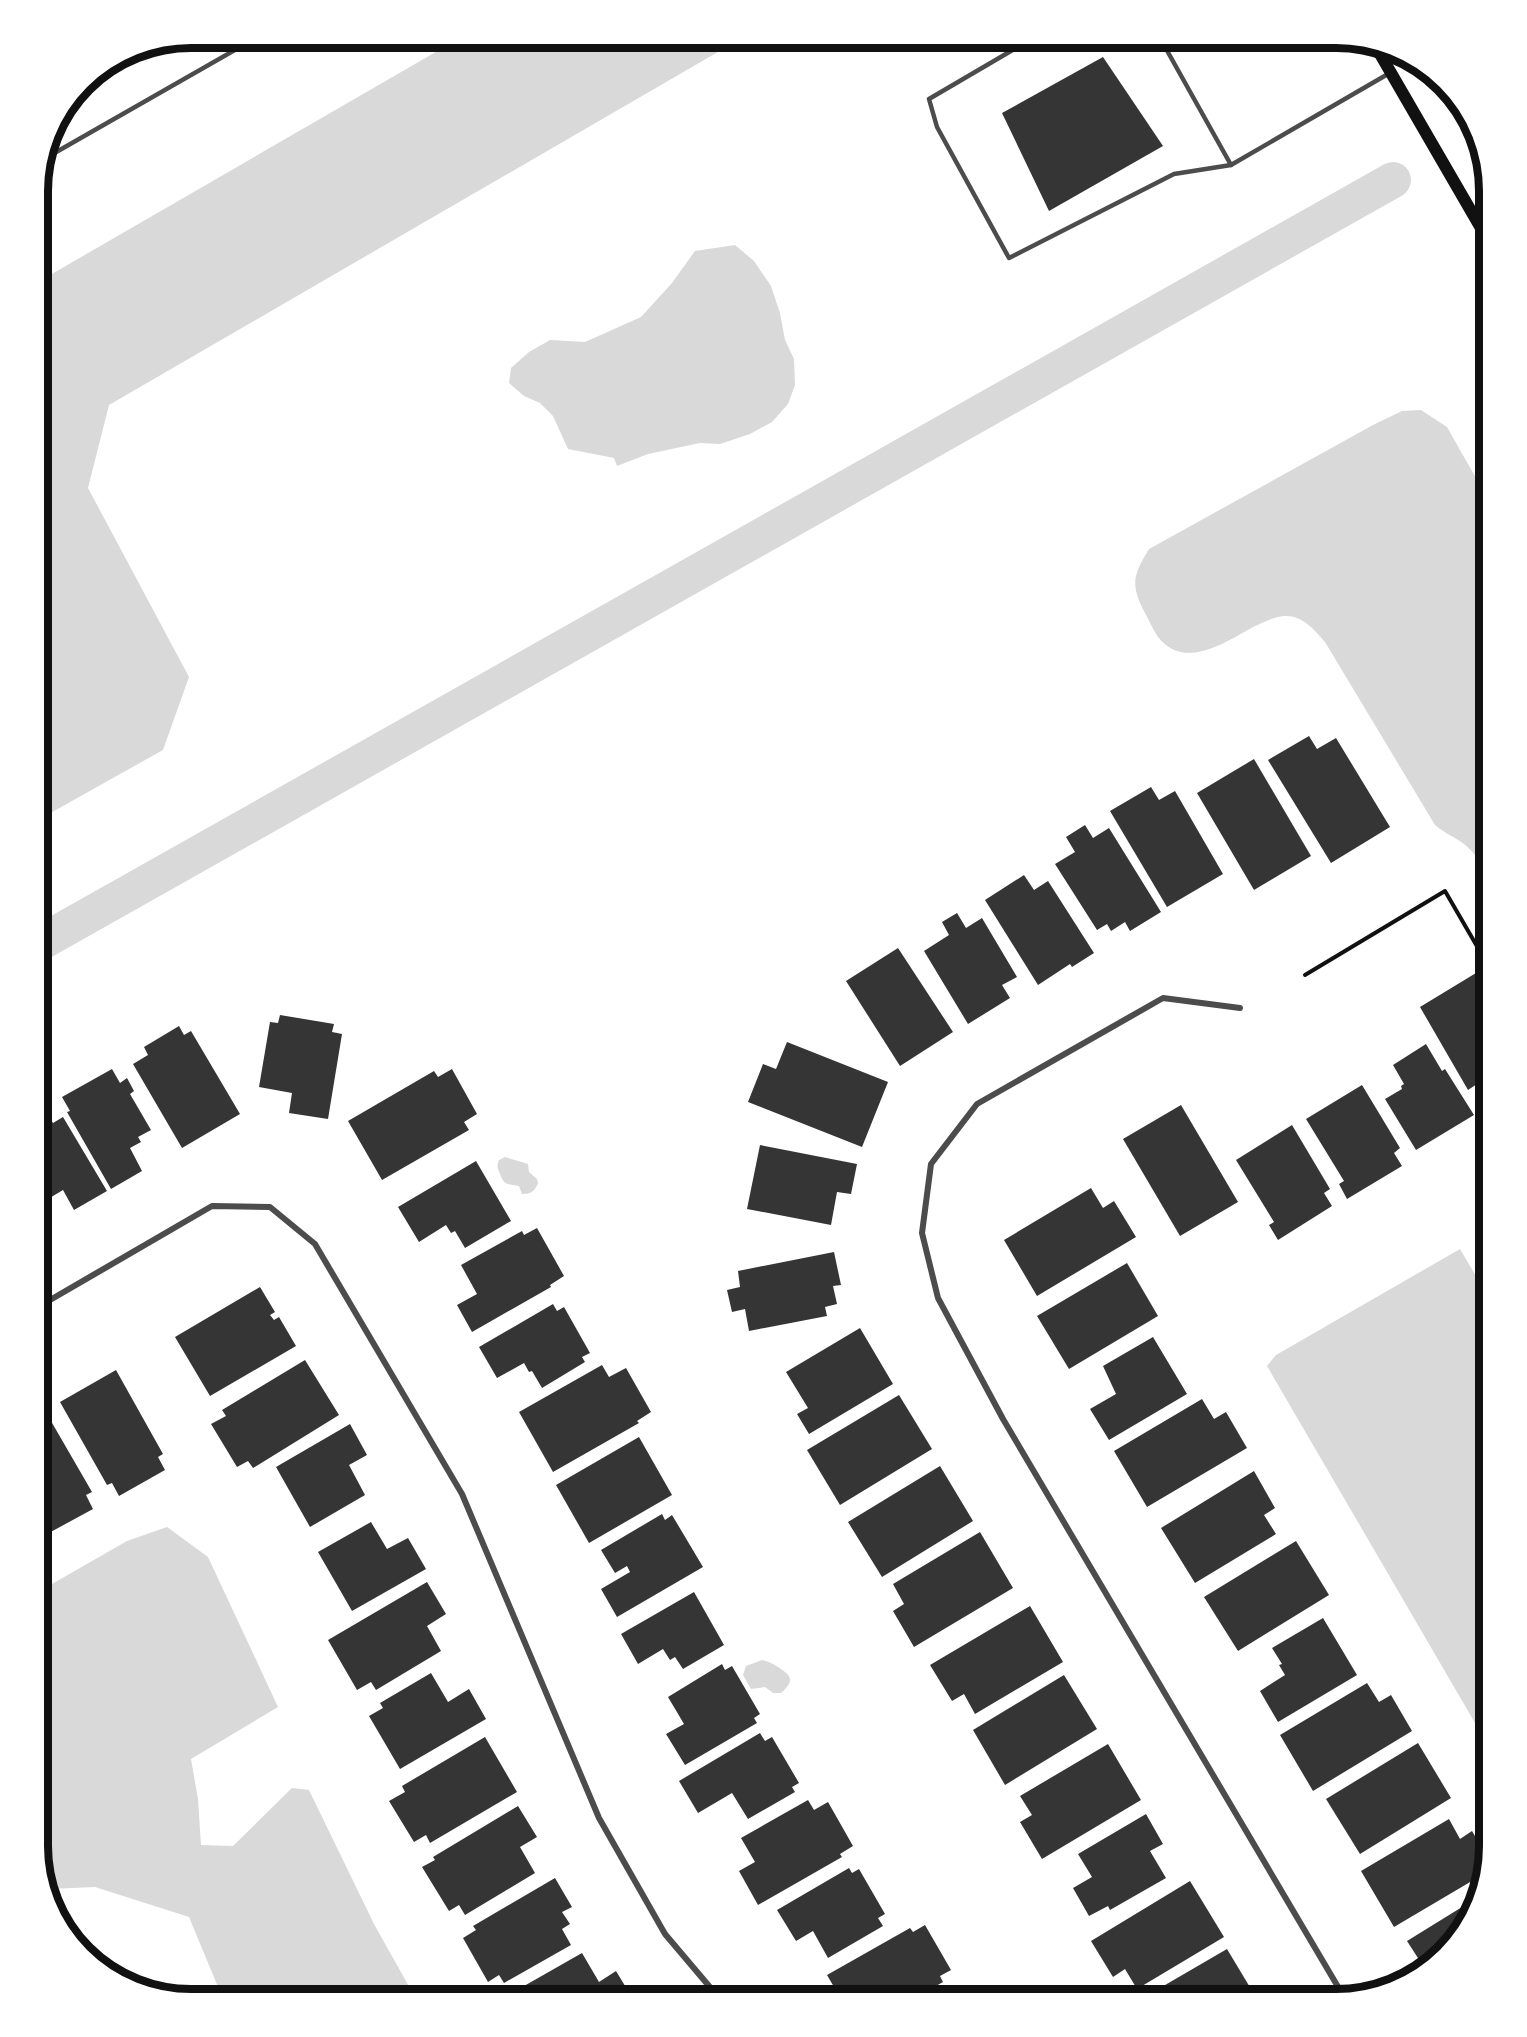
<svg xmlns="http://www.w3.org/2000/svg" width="1527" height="2037" viewBox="0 0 1527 2037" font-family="Lato,sans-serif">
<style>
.water{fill:#d9d9d9}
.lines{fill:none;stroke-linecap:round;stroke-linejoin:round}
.canal{stroke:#d9d9d9;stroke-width:36}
.building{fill:#353535}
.path{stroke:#111;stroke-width:4}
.service{stroke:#4c4c4c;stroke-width:4.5}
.minor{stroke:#4c4c4c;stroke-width:6}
.secondary{stroke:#111;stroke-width:12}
.rim{fill:none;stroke:#111;stroke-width:8}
</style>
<rect width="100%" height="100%" fill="#fff"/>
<g class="water">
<polygon points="460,38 742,38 109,405 88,488 189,677 163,750 38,820 38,282"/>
<polygon points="735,245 754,261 771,286 780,313 785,340 794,359 795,385 788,404 772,422 750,434 720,444 700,443 648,454 617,466 614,458 568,449 553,416 540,403 524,396 509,383 511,368 529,352 550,340 585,342 641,317 672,283 695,251"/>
<path d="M1421,410L1447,427L1489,501V876C1482,864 1475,853 1464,844C1455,837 1444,833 1435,825L1325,642C1314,629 1302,615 1284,616C1273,617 1263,623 1253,627C1226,642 1184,671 1158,637C1153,630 1149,620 1145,613C1130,585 1133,575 1149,549L1373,425L1402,411Z"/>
<path d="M505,1157L528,1164L529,1172L537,1179L538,1183C535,1191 531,1194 522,1194L519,1186C507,1184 504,1185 500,1174C498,1169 496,1167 499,1160Z"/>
<polygon points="1460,1249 1489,1298 1489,1747 1267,1366 1276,1355"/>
<polygon points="167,1527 208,1557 278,1707 191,1759 198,1799 201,1845 233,1846 292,1788 309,1790 374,1924 416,1999 223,1999 189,1917 95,1887 50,1889 38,1846 38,1592 127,1541"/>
<path d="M762,1660C770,1662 774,1664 781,1669C793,1677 793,1682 781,1693H773L765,1687L751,1689L743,1675L746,1666Z"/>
</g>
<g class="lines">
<polyline class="canal" points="38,944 1393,180"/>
</g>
<g class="building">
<polygon points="1103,57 1163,146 1049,211 1002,113"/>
<polygon points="1309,736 1317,749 1336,738 1390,827 1331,863 1268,760"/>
<polygon points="1254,759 1311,856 1254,890 1197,793"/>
<polygon points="1151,787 1159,800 1175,791 1223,874 1167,907 1110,811"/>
<polygon points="1085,825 1093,838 1109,828 1161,912 1130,931 1125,922 1111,931 1107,924 1097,930 1055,864 1075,852 1066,837"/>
<polygon points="1024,875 1034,890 1048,881 1094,953 1072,967 1070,964 1038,985 985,900"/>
<polygon points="957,913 966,928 982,918 1017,977 1002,985 1010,998 968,1024 924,951 949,935 942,922"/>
<polygon points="898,948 953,1032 900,1066 846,981"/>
<polygon points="1476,973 1489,997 1489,1091 1483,1080 1468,1090 1420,1007"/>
<polygon points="280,1015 334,1024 332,1032 342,1034 328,1119 289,1113 292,1093 259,1087 270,1022 278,1023"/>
<polygon points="179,1026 184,1035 191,1031 240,1114 182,1148 133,1064 148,1055 144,1047"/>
<polygon points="787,1042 888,1082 862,1147 748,1102 763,1064 776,1069"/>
<polygon points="1426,1044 1442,1071 1445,1069 1474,1115 1416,1150 1385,1099 1402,1089 1401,1086 1404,1084 1393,1065"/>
<polygon points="112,1069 120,1083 127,1078 134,1091 130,1094 151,1130 138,1137 141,1142 130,1148 142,1171 111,1189 67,1112 70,1111 62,1097"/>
<polygon points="452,1069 477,1114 464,1122 469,1130 382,1180 348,1121 434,1071 438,1077"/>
<polygon points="1362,1085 1400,1148 1394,1153 1402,1166 1347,1199 1339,1184 1344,1181 1306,1119"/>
<polygon points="1181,1105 1238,1202 1180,1236 1123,1139"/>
<polygon points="48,1115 53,1123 63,1117 107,1191 74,1210 63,1190 38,1205 38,1121"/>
<polygon points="1292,1125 1330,1189 1324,1193 1332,1206 1278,1240 1269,1225 1274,1222 1236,1160"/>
<polygon points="760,1145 857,1164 851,1194 837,1192 831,1225 747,1209"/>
<polygon points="476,1161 511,1221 465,1248 455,1231 451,1233 446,1225 419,1242 398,1207"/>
<polygon points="1091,1188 1103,1208 1114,1201 1136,1237 1037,1296 1004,1240"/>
<polygon points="537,1228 564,1276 550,1285 551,1287 472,1332 457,1305 477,1294 461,1265 522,1231 524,1235"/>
<polygon points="834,1252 841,1285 833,1286 837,1304 825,1307 827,1316 749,1331 745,1309 732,1312 727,1290 740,1287 738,1271"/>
<polygon points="1127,1263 1158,1316 1069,1369 1037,1316"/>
<polygon points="260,1287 275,1312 270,1315 274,1320 279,1317 296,1346 210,1396 175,1337"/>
<polygon points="553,1304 557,1311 564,1307 590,1353 582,1357 585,1362 542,1388 532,1371 529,1372 524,1363 497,1378 479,1347"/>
<polygon points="860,1328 893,1384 809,1434 797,1414 808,1408 786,1372"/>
<polygon points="1153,1337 1187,1394 1109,1440 1090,1409 1116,1394 1103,1366"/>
<polygon points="305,1360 339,1415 253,1468 248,1461 237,1467 211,1424 226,1416 222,1410"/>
<polygon points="602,1365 609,1377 626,1368 651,1412 637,1421 639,1423 553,1472 519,1412"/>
<polygon points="116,1370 163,1454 158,1457 165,1470 119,1496 112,1483 107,1485 60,1402"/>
<polygon points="899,1395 932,1449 840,1505 807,1450"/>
<polygon points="1202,1399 1214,1419 1226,1412 1247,1448 1147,1507 1114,1451"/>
<polygon points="44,1409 92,1492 86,1495 93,1509 47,1534 40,1521 38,1522 38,1412"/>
<polygon points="350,1424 367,1455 349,1465 365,1495 310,1527 276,1467"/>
<polygon points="639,1437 672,1495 589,1543 556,1485"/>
<polygon points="940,1466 973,1521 882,1577 848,1522"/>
<polygon points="1254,1471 1275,1508 1264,1515 1276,1534 1195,1583 1161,1528"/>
<polygon points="662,1514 665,1520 672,1515 703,1567 617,1617 601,1589 630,1572 627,1566 615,1573 601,1550"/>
<polygon points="371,1522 387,1549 408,1538 426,1569 352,1611 318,1552"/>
<polygon points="980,1532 1013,1588 914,1647 893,1611 904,1604 893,1584"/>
<polygon points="1296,1541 1329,1595 1238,1651 1204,1597"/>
<polygon points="427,1582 446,1614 427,1626 441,1651 376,1690 371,1682 357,1690 328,1640"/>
<polygon points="694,1592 724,1645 683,1669 675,1657 670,1660 663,1649 638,1664 621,1634"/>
<polygon points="1030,1606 1063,1662 975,1714 964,1694 952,1701 930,1665"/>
<polygon points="1323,1618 1357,1675 1278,1722 1260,1691 1285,1675 1279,1665 1282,1664 1272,1648"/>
<polygon points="722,1664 725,1670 732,1666 760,1714 754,1718 757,1723 685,1765 666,1734 684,1724 668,1697"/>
<polygon points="431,1673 448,1702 469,1689 486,1719 400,1769 369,1716 383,1708 380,1703"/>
<polygon points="1064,1675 1097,1729 1005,1785 973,1730"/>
<polygon points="1367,1683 1379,1702 1391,1695 1412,1731 1313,1791 1280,1735"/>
<polygon points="760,1733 765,1741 772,1737 799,1783 792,1787 795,1792 748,1819 732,1793 698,1813 679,1781"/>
<polygon points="485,1737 517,1792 430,1843 426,1835 414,1842 389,1801 405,1792 402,1786"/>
<polygon points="1418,1743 1451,1798 1360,1854 1326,1799"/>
<polygon points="1108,1744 1141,1800 1042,1859 1020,1822 1032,1815 1020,1796"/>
<polygon points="808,1800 814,1810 828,1802 853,1846 840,1854 842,1857 758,1905 739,1871 755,1862 741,1838"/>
<polygon points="518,1806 537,1837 520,1847 535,1873 465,1915 459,1905 449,1911 422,1867 435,1860 433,1857"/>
<polygon points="1146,1814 1163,1844 1150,1851 1166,1878 1110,1910 1108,1906 1089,1916 1073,1888 1092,1877 1078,1854"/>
<polygon points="1449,1819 1460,1839 1472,1831 1487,1856 1482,1875 1394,1927 1361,1871"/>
<polygon points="849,1868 852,1873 859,1869 885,1914 878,1918 883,1926 828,1958 813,1931 796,1941 777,1910"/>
<polygon points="555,1878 572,1907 562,1912 570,1924 562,1929 571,1945 504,1983 499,1975 488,1982 463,1938 476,1930 473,1926"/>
<polygon points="1190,1881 1224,1937 1137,1989 1125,1969 1113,1977 1091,1941"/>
<polygon points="1475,1899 1469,1922 1425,1969 1407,1941"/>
<polygon points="925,1925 951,1970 940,1976 943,1982 913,1999 841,1999 827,1975 910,1928 913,1932"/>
<polygon points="1227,1949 1257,1999 1141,1999"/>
<polygon points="582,1953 599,1982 616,1971 633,1999 522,1999 517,1990"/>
<polygon points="976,1985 984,1999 943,1999 960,1990 962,1993"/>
</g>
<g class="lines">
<g class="path">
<polyline points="1305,975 1445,891 1489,967"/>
<polyline points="1484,1195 1489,1204"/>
</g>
<g class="service">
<polyline points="1033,38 929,99 937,127 1009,258 1174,174 1231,165"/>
<polyline points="1160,38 1231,165 1388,74"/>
<polyline points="44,159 256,38"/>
</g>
<g class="minor">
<polyline points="1240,1008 1163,998 977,1104 931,1164 922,1233 938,1298 1003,1419 1344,1997"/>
<polyline points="38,1307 212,1206 270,1207 315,1244 462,1494 599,1818 665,1934 720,1999"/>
</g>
<polyline class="secondary" points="1376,47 1489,242"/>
</g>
<path d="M0 0H1527V2037H0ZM191 48H1336A143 143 0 0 1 1479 191V1846A143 143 0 0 1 1336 1989H191A143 143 0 0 1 48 1846V191A143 143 0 0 1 191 48Z" fill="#fff" fill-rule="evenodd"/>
<path class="rim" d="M191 48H1336A143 143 0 0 1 1479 191V1846A143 143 0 0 1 1336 1989H191A143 143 0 0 1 48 1846V191A143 143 0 0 1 191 48Z"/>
</svg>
